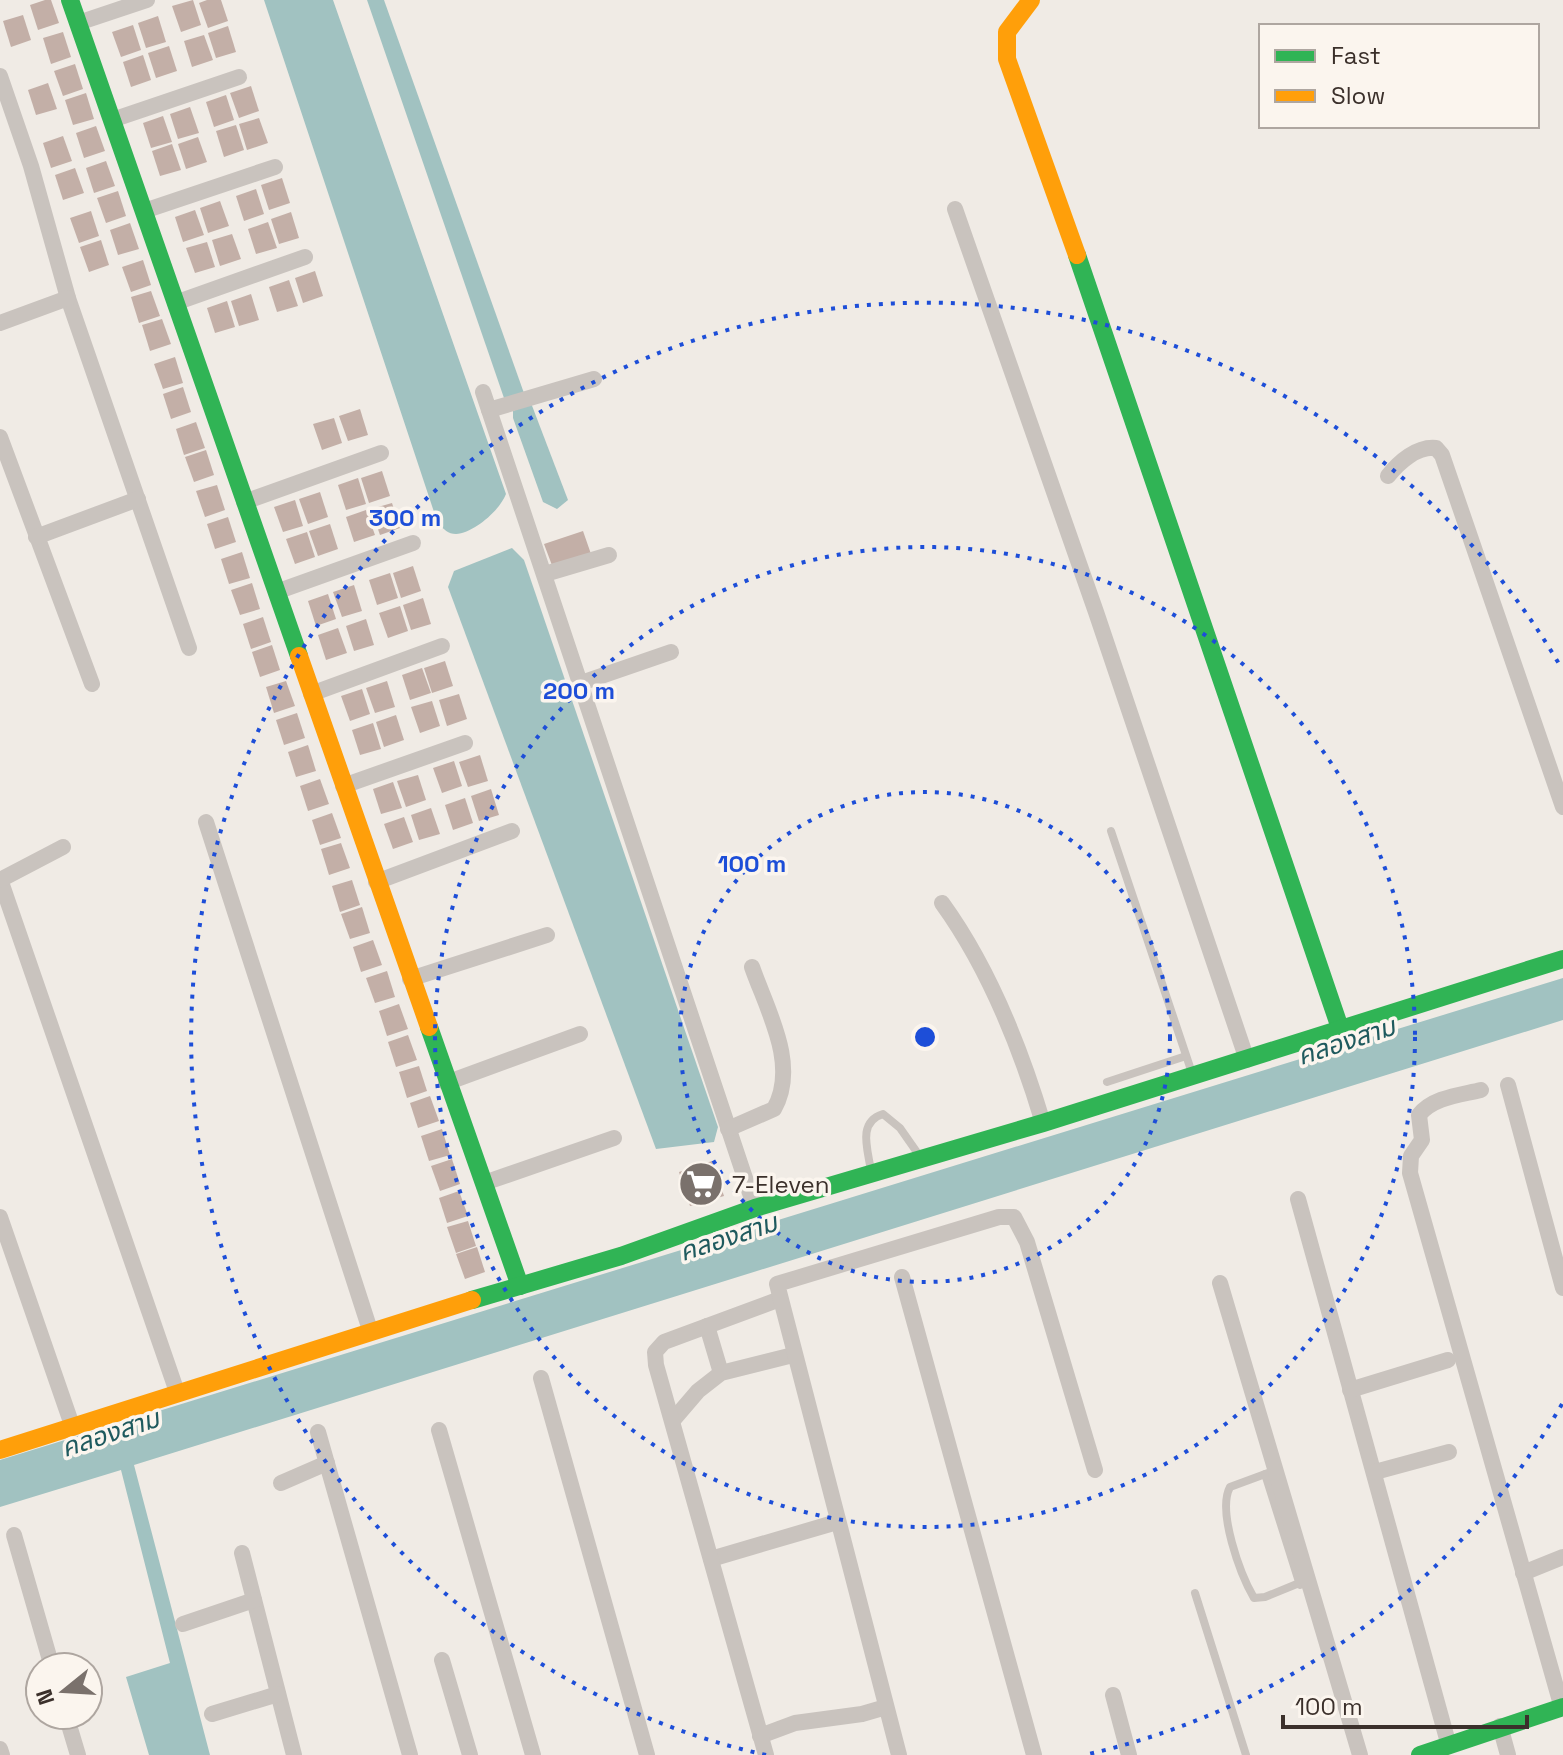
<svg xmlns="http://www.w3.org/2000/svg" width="1563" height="1755" viewBox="0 0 1563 1755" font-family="'Space Grotesk','Noto Sans Thai',sans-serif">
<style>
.water{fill:#a1c2c1}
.building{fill:#c3afa7}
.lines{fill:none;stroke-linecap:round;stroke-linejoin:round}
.lane{stroke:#c9c3be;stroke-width:8}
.street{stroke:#c9c3be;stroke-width:16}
.fast{stroke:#30b455;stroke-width:18}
.slow{stroke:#ff9f0a;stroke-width:18}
.ring{fill:none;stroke:#1d4ed8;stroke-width:4;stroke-dasharray:4 8}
.labels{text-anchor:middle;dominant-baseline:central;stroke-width:7;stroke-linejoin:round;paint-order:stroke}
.poi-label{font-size:24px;fill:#3b302b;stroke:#fbf5ee;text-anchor:start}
.water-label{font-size:26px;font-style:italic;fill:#1f5a5e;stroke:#fbf5ee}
.centre{fill:#1d4ed8;stroke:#fbf5ee;stroke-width:4}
.ring-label{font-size:24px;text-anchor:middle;font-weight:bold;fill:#1d4ed8;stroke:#fbf5ee;stroke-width:7;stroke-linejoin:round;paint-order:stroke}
</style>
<rect width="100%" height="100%" fill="#f0ebe5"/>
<g class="water">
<path d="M264,0H333L506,494C500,510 474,533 456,534C448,534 444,529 438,524Z"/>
<polygon points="367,0 384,0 525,396 504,398"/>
<polygon points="531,403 568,500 557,509 543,502 513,418 513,411"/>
<polygon points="512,548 524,560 718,1127 714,1142 656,1149 448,587 454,571"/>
<polygon points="1563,978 1563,1020 134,1465 210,1755 149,1755 126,1677 170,1663 121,1470 0,1507 0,1460"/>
</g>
<g class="building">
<polygon points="45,0 51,0 59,23 38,30 30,5"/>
<polygon points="193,0 201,25 181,32 172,6"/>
<polygon points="207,0 221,0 228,21 208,28 199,3"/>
<polygon points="23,15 31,40 11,47 3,21"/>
<polygon points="158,16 166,42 146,48 138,23"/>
<polygon points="133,25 141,50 121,57 112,32"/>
<polygon points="228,26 236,52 216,58 208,33"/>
<polygon points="63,32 71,57 51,64 43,38"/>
<polygon points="204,35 213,60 192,67 184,41"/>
<polygon points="169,46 177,71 156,78 148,53"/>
<polygon points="143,55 151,80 131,87 123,62"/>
<polygon points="75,64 83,89 63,96 54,71"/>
<polygon points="48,83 57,109 36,115 28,90"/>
<polygon points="251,86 259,111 239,118 230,93"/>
<polygon points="86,93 94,119 73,125 65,100"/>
<polygon points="226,95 234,120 214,127 206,102"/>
<polygon points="190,107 199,133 178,139 170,114"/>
<polygon points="163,116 172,142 151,148 143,123"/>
<polygon points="259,118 268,143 247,150 239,124"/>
<polygon points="236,125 244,150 224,157 216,131"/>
<polygon points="96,126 105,151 84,158 76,133"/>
<polygon points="63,136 72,161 51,168 43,143"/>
<polygon points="198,137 207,162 186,169 178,144"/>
<polygon points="172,144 181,170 160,176 152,151"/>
<polygon points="106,161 115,186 94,193 86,168"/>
<polygon points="75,168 84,193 63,200 55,175"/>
<polygon points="282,178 290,203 269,210 261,185"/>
<polygon points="256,189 264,214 244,221 236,196"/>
<polygon points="118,191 126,216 106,223 97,198"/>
<polygon points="220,201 229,226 208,233 200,208"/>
<polygon points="195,210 204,235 183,242 175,217"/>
<polygon points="91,211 99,236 79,243 70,218"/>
<polygon points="291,212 299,238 279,244 271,219"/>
<polygon points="268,222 277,248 256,254 248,229"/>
<polygon points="130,223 139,249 118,255 110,230"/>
<polygon points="232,234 241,259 220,266 212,240"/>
<polygon points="101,240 109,265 89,272 80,247"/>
<polygon points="207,242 215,267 195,273 186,248"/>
<polygon points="143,260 151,285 131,292 122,267"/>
<polygon points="315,271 323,296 303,303 295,278"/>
<polygon points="289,280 298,306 277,312 269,287"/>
<polygon points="151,291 160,316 139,323 131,297"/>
<polygon points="251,294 259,320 239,326 231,301"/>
<polygon points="227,301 235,327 215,333 207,308"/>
<polygon points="162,319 171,344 150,351 142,325"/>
<polygon points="175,357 183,383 163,389 154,364"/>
<polygon points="183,387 191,412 171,419 163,394"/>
<polygon points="360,409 368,435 348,441 339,416"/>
<polygon points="334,418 342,443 322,450 313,424"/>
<polygon points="196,422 205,448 184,455 176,429"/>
<polygon points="206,450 214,475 194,482 185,457"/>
<polygon points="382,471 390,496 369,503 361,478"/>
<polygon points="358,478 366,504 346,510 338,485"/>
<polygon points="217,485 225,510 205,517 196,491"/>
<polygon points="320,492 328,517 308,524 299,499"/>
<polygon points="295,500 303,526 283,532 274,507"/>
<polygon points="392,503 400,528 380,535 371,509"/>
<polygon points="366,510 375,535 354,542 346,517"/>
<polygon points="228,517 236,542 215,549 207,524"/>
<polygon points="330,524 338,549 318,556 309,531"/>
<polygon points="583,531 591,554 553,568 544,544"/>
<polygon points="307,532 315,557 295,564 286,539"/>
<polygon points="242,552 250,578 229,584 221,559"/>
<polygon points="413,566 421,591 401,598 393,573"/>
<polygon points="390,573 398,598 377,605 369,580"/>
<polygon points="252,583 260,609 240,615 231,590"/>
<polygon points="354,585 362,611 342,617 333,592"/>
<polygon points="328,594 336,619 316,626 308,601"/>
<polygon points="423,598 431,624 411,630 403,605"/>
<polygon points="400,606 408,631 388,638 379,613"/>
<polygon points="263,617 271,642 251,649 243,624"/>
<polygon points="366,619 374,645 354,651 346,626"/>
<polygon points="338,628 347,653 326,660 318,635"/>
<polygon points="272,645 280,670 260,677 252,652"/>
<polygon points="445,661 453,686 432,693 424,668"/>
<polygon points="422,668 431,693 410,700 402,675"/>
<polygon points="286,681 295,706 274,713 266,687"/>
<polygon points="387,681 395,707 375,713 366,688"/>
<polygon points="362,689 370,714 350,721 341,696"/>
<polygon points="459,694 467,719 447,726 439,700"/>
<polygon points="432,701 440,726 420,733 411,707"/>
<polygon points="297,713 305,738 284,745 276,720"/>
<polygon points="396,715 404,740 384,747 376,722"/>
<polygon points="373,723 381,749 360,755 352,730"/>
<polygon points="308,745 316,771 296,777 288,752"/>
<polygon points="480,755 488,781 468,787 459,762"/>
<polygon points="454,761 462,786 442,793 433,768"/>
<polygon points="418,775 426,800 406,807 397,781"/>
<polygon points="320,779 329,804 308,811 300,786"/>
<polygon points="393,782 402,808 381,814 373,789"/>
<polygon points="491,789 499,815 479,821 471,796"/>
<polygon points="465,798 473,823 453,830 445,805"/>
<polygon points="431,808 440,834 419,840 411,815"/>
<polygon points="332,813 341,838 320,845 312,820"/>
<polygon points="404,817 413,842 393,849 384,824"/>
<polygon points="341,843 350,868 329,875 321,849"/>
<polygon points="352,880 360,905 340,912 332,886"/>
<polygon points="362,907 370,933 350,939 341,914"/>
<polygon points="373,940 382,965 361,972 353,947"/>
<polygon points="387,971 395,997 375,1003 366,978"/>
<polygon points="399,1004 408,1029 387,1036 379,1011"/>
<polygon points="408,1035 417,1060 396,1067 388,1042"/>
<polygon points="419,1066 427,1091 407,1098 399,1072"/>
<polygon points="430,1096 439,1121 418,1128 410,1103"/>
<polygon points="442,1129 450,1155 429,1161 421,1136"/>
<polygon points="452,1159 460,1184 440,1191 431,1166"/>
<polygon points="712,1161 724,1196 690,1206 679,1172"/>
<polygon points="459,1191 468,1216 447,1223 439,1198"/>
<polygon points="468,1221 476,1246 456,1253 447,1227"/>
<polygon points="477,1247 485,1272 465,1279 456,1254"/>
</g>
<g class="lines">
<g class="lane">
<polyline points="1111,831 1193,1076"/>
<polyline points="1107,1082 1186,1056"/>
<path d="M871,1171C868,1150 857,1122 883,1114L900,1128L921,1158"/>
<path d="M1276,1470L1230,1487C1217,1511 1240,1574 1254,1598L1265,1597L1309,1579"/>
<polyline points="1265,1474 1300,1585"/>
<polyline points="1195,1593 1246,1755"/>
</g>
<g class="street">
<polyline points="78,23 147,0"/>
<polyline points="0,76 31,166 68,298 189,648"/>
<polyline points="112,120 239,77"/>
<polyline points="955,209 1096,612 1247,1060"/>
<polyline points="144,211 275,167"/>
<polyline points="175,303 305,257"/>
<polyline points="0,323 68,298"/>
<polyline points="483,392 755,1208"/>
<polyline points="489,410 594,379"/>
<polyline points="0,437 92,684"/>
<path d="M1388,476C1399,462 1417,446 1436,448L1442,455L1563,807"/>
<polyline points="244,502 381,453"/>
<polyline points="36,537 138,499"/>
<polyline points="545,574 609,555"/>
<polyline points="276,592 413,543"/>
<polyline points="581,683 671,652"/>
<polyline points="311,694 442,646"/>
<polyline points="343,786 465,743"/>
<polyline points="206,822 370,1330"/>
<polyline points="0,879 177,1392"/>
<polyline points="0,880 63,847"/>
<polyline points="376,882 512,831"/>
<path d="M942,903C989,968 1020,1046 1043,1123"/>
<polyline points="410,979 547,935"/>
<polyline points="446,1083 580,1034"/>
<polyline points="1508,1085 1563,1288"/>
<path d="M1481,1090C1461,1095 1433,1097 1419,1115L1422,1140L1411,1156L1410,1173L1562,1708"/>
<path d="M728,1129L774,1109C799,1065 767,1010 752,967"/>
<polyline points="484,1183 614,1138"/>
<polyline points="1298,1199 1449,1746"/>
<polyline points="0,1217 73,1428"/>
<polyline points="902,1277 1034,1755"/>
<polyline points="1220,1283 1360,1755"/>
<polyline points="707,1326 721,1373"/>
<polyline points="541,1378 647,1755"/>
<polyline points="1350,1390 1448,1360"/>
<polyline points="674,1419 698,1391 721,1373 793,1355"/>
<polyline points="439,1430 533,1755"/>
<polyline points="318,1432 410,1755"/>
<polyline points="1375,1472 1449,1452"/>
<polyline points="281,1483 327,1463"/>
<polyline points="14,1535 52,1667"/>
<polyline points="242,1553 294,1755"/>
<polyline points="711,1559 837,1522"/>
<polyline points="1523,1573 1563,1557"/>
<polyline points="183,1624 254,1600"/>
<polyline points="442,1660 470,1755"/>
<polyline points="1113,1695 1129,1755"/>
<polyline points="212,1714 278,1694"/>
<polyline points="66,1715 78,1755"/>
<polyline points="1500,1726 1508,1755"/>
<polyline points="760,1736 795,1723 862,1714 886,1707"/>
<polyline points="0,1749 2,1755"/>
<polyline points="766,1755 656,1365 655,1352 664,1342 780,1299"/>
<polyline points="899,1755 777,1284 999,1217 1014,1217 1027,1242 1095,1470"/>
</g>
<g class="fast">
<polyline points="70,0 299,656"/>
<polyline points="1077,255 1341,1031"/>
<polyline points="429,1027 520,1286"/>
<polyline points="472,1300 621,1256 755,1208 1043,1123 1563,959"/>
<polyline points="1420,1755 1563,1707"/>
</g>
<g class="slow">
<polyline points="1031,0 1007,32 1007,59 1077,255"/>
<polyline points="299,656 429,1027"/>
<polyline points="0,1450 472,1300"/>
</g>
</g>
<g class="ring">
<circle cx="925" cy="1037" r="245"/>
<circle cx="925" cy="1037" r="490"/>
<path d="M1562 1404A735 735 0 0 1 1084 1755M766 1755A735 735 0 1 1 1562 669"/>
</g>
<defs>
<g id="supermarket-disc" transform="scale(2.3)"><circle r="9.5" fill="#7a716c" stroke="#fbf5ee"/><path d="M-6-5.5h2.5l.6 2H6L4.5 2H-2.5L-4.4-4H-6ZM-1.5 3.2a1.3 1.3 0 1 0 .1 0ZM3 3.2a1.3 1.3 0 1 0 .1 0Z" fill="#fff"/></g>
</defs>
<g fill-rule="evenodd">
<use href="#supermarket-disc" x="701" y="1184"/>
</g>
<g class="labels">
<g class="poi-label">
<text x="732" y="1184">7-Eleven</text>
</g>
<g class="water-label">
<text transform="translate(1346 1041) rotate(-18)">คลองสาม</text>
<text transform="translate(728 1237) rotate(-18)">คลองสาม</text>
<text transform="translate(110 1433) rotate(-18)">คลองสาม</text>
</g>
</g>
<circle cx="925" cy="1037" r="12" class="centre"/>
<g class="ring-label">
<text x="405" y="526">300 m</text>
<text x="579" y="699">200 m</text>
<text x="752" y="872">100 m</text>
</g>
<rect x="1259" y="24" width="280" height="104" fill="#fbf5ee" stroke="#aea6a0" stroke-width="2"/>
<rect x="1275" y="50" width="40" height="12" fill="#30b455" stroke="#aea6a0" stroke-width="2"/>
<text x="1331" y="64" font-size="24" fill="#3b302b">Fast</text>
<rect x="1275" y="90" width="40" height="12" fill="#ff9f0a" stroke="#aea6a0" stroke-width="2"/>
<text x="1331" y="104" font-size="24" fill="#3b302b">Slow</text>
<g transform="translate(64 1691) rotate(252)"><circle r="38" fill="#fbf5ee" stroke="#aea6a0" stroke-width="2"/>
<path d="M0-6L14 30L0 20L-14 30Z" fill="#7a716c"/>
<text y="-12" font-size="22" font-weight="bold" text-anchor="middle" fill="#3b302b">N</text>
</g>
<path d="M1283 1715v12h244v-12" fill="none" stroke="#3b302b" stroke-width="4"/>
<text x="1295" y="1715" font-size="24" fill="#3b302b" stroke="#fbf5ee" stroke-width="6" paint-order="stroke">100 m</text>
</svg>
